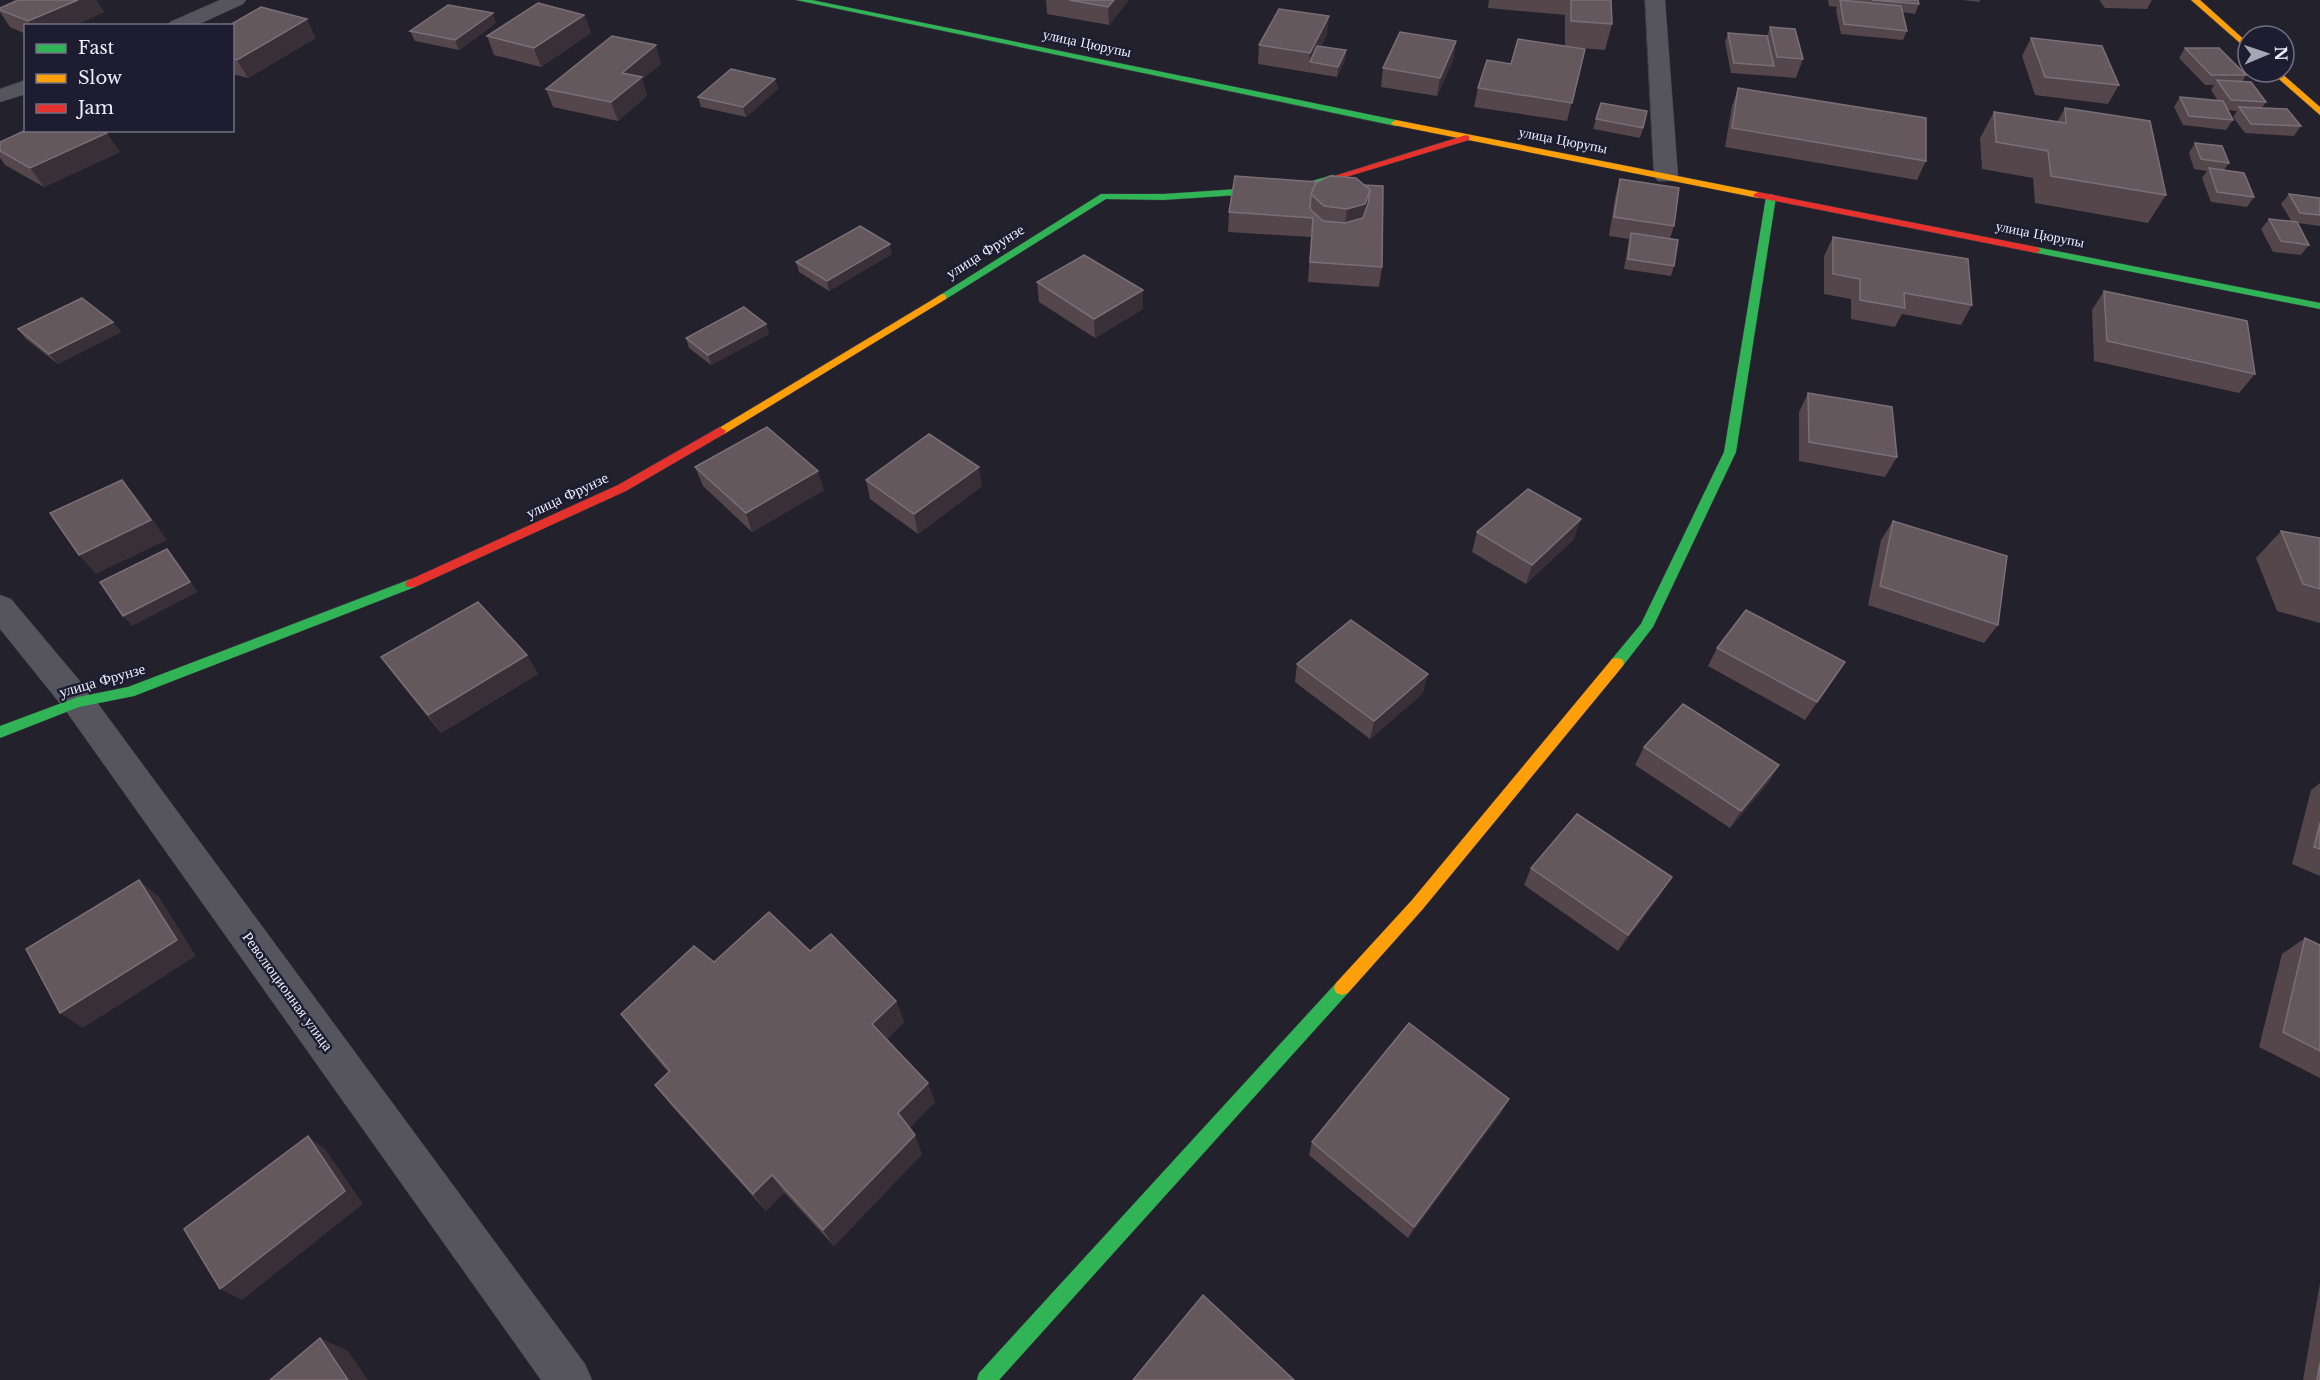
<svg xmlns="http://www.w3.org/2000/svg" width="2320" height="1380" viewBox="0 0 2320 1380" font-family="'Libre Baskerville',serif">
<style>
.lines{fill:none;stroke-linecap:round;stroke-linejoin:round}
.street-casing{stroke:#3d3c46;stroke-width:1}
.fast-casing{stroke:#3d3c46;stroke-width:1}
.slow-casing{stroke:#3d3c46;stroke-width:1}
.jam-casing{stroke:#3d3c46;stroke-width:1}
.street{fill:#56555e;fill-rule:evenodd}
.fast{fill:#30b455;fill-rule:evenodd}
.slow{fill:#ff9f0a;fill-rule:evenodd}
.jam{fill:#e5322d;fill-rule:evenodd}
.wall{fill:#54464a}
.shaded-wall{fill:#392f36}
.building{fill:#64585d;stroke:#7a6f76;stroke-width:1.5}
.labels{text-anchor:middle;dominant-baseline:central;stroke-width:5;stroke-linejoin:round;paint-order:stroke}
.far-street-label{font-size:14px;fill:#eeedfc;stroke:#1e1c31}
.street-label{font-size:15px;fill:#eeedfc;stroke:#1e1c31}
</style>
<rect width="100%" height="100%" fill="#22212c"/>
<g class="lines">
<g class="street-casing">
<g id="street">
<polygon points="220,0 246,0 243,4 195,26 167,26 170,22"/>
<polygon points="1645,0 1665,0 1678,176 1674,181 1658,181 1654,176"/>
<polygon points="26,80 26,94 0,102 0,89"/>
<polygon points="0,595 11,599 90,693 585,1364 592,1380 541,1380 66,711 0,629"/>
</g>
</g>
<g class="fast-casing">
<g id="fast">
<polygon points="796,0 812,0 1396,120 1401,123 1396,126"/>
<polygon points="1333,175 1338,178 1336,180 1299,191 1163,200 1106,199 946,299 938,299 937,297 1101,194 1163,194 1298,185"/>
<polygon points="1771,194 1776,197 1736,452 1653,627 1622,667 1612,667 1610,663 1612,659 1641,624 1724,452 1766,197"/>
<polygon points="2036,247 2320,303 2320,309 2032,252 2031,250"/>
<polygon points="411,579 415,581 417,584 415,587 134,696 79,707 0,738 0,726 78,697 128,687"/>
<polygon points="1342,981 1348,983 1350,988 1348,993 999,1380 977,1380 979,1373 1336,983"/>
</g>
</g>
<g class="slow-casing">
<g id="slow">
<polygon points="2191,0 2200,0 2248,43 2248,50"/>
<polygon points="2271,72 2280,72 2320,107 2320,115"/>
<polygon points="1396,120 1758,192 1763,195 1758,198 1393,125 1391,123"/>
<polygon points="942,294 946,295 946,299 724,434 720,435 714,431"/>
<polygon points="1617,658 1622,659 1624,663 1622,667 1422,910 1348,993 1342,995 1336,993 1334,988 1336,983 1412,900 1612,659"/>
</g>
</g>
<g class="jam-casing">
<g id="jam">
<polygon points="1466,135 1469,136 1469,140 1336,180 1328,178"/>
<polygon points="1758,192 2036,247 2041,250 2036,253 1755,197 1753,195"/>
<polygon points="720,427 726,431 724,434 626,491 415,587 407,587 405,584 407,581 618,485"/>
</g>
</g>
<use href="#street" class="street"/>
<use href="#fast" class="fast"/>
<use href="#slow" class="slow"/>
<use href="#jam" class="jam"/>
</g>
<g class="wall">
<polygon points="18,0 96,0 104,12 73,26 26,26 26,34 10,27 0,12 0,8"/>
<polygon points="1046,0 1129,0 1109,25 1047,14"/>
<polygon points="1489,0 1611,0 1612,24 1605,50 1567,47 1585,49 1567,121 1474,107 1478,88 1511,64 1565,46 1565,15 1488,8"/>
<polygon points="1828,0 1918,0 1919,4 1915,14 1902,12 1907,31 1903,40 1841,34 1836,10 1837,7 1829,6"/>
<polygon points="1962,0 1980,0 1980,2"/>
<polygon points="2099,0 2152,0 2147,9 2105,8"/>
<polygon points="584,15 591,33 541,67 494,55 487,36"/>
<polygon points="496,23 459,50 415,41 410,31"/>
<polygon points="232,26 316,38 248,78 232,74"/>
<polygon points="1770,27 1803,59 1796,78 1731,73 1725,42 1728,33 1767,36"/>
<polygon points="1327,35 1321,46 1346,50 1345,60 1337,77 1258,64 1259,45"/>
<polygon points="2031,38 2119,85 2108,104 2035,95 2022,56"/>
<polygon points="1456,41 1453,60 1437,96 1381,87 1383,68"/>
<polygon points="2185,48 2246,75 2242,82 2266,102 2262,108 2301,126 2294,136 2245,133 2233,117 2237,111 2228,110 2233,120 2226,130 2183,125 2174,107 2180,97 2218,101 2211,90 2214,85 2205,85 2179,58"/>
<polygon points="661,64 642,79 647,96 618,121 553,107 546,89"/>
<polygon points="775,79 778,89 746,117 701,107 698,97"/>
<polygon points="1738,88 1926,161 1917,180 1725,147 1732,106"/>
<polygon points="1601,103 1643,128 1640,138 1593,129"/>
<polygon points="2065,108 2166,195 2148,223 2035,203 2033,178 1982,169 1980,138 1994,112 2057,122"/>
<polygon points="0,142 120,152 44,187 5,165 0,158"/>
<polygon points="2195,143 2229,163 2224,170 2254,197 2247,207 2211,202 2202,178 2207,171 2194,169 2189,153"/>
<polygon points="1330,176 1382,267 1379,287 1308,282 1311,237 1228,232 1229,212 1318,182"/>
<polygon points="1620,179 1674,226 1670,239 1674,266 1671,276 1624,269 1629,239 1609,236 1615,198"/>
<polygon points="2289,194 2320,198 2320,226 2298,223 2309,245 2301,255 2273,252 2261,229 2269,219 2292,222 2281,204"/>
<polygon points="1833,237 1972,305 1961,325 1902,314 1895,327 1851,319 1851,299 1824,294 1824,256"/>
<polygon points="892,254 829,291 799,272 796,262"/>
<polygon points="1037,282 1143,290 1143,309 1095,338 1039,302"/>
<polygon points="2104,291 2255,374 2239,393 2094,361 2092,310"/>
<polygon points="113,322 121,332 58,364 26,339 18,329"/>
<polygon points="766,324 769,334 711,365 689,348 686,338"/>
<polygon points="1808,393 1897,457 1885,477 1799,461 1799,412"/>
<polygon points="695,467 824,490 752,532 703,486"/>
<polygon points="866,480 982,486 918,534 870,499"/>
<polygon points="1893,521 1998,625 1984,643 1868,605 1881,540"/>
<polygon points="2281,531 2319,538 2320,537 2320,623 2277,611 2256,558"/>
<polygon points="1477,532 1574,539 1526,584 1472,552"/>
<polygon points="1717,648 1833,680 1805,720 1708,666"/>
<polygon points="527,655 538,674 441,733 395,676 381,657"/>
<polygon points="1297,664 1423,693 1370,739 1295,682"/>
<polygon points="1644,747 1779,765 1768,783 1730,828 1635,765"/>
<polygon points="2320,783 2320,876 2292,864 2311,790"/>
<polygon points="1531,868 1662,893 1618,951 1524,885"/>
<polygon points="2305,938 2320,945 2320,1078 2259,1047 2282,954"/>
<polygon points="810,951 896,1001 904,1022 887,1039 935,1102 909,1128 922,1154 834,1246 784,1192 766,1211 670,1104 655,1085 668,1072 637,1035 621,1014"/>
<polygon points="1501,1113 1408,1238 1309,1155 1312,1142"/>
<polygon points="2320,1283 2320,1380 2303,1380"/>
</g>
<g class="shaded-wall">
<polygon points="78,0 96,0 104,12 73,26 31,26 28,21"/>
<polygon points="1114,0 1129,0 1109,25 1108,7"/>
<polygon points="493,13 496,23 459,50 455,40"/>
<polygon points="584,15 591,33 541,67 534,48"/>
<polygon points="1329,16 1327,35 1313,63 1310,62 1309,72 1310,53"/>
<polygon points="307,19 316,38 248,78 237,60"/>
<polygon points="1456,41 1453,60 1437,96 1440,78"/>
<polygon points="656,45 661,64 642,79 647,96 618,121 611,102 622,73"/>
<polygon points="1346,50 1345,60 1337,77 1338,67"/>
<polygon points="775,79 778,89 746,117 743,107"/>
<polygon points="107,133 120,152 44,187 30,168"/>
<polygon points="1370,190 1366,223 1343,243 1347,209"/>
<polygon points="890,244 892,254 829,291 827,281"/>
<polygon points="1143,290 1143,309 1095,338 1094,319"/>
<polygon points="113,322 121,332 58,364 49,354"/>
<polygon points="766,324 769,334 711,365 708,355"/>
<polygon points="979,467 982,486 918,534 914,514"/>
<polygon points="818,471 824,490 752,532 746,513"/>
<polygon points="122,480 138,499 167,540 96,574 79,555"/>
<polygon points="1581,519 1574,539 1526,584 1532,565"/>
<polygon points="167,549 198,592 132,626 123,616"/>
<polygon points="527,655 538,674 441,733 428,715"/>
<polygon points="1845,662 1833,680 1805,720 1817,702"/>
<polygon points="1428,674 1423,693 1370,739 1374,721"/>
<polygon points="1779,765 1768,783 1730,828 1741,811"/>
<polygon points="1672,877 1662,893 1618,951 1628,935"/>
<polygon points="139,880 159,897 196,956 83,1028 60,1013"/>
<polygon points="896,1001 904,1022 881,1045 872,1024"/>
<polygon points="928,1083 935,1102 906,1132 898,1113"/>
<polygon points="1509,1099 1501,1113 1408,1238 1414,1227"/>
<polygon points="915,1135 922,1154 834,1246 823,1230"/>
<polygon points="308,1136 326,1150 363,1204 242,1300 220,1289"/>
<polygon points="772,1175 784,1192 766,1211 753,1194"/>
<polygon points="320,1338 348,1351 368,1380 348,1380"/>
</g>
<g class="building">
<polygon points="18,0 78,0 28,21 0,10 0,8"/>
<polygon points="1069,0 1114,0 1108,7"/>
<polygon points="1571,0 1611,0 1612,24 1571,21"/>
<polygon points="1840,0 1901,6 1907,31 1844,24"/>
<polygon points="1872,0 1918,0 1919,4"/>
<polygon points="538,3 584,15 534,48 487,36"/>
<polygon points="448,5 493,13 455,40 410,31"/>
<polygon points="261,7 307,19 237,60 232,58 232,26 228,26"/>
<polygon points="1279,9 1329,16 1310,53 1259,45"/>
<polygon points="1770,27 1795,29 1803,59 1777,57"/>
<polygon points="1400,32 1456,41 1440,78 1383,68"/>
<polygon points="1728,33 1767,36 1774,66 1734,63"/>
<polygon points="612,36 656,45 622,73 642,77 611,102 546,89"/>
<polygon points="2031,38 2102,46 2119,85 2045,77"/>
<polygon points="1518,39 1585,49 1572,103 1478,88 1487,60 1511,64"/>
<polygon points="1317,46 1346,50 1338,67 1310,62"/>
<polygon points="2185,48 2219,48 2246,75 2211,75"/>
<polygon points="731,69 775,79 743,107 698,97"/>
<polygon points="2217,80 2251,82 2266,102 2231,100"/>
<polygon points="1738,88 1926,118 1926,161 1732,128"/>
<polygon points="2180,97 2223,101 2233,120 2189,116"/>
<polygon points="1601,103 1647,111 1643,128 1596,119"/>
<polygon points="2239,107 2287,109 2301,126 2251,124"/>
<polygon points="2065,108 2150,121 2166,195 2051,176 2048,151 1996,142 1994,112 2066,123"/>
<polygon points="26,130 102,130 107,133 30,168 0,151 0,142"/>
<polygon points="2195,143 2222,146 2229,163 2201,159"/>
<polygon points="2209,168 2244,173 2254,197 2217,192"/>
<polygon points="1235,176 1318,182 1316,183 1311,194 1310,209 1323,221 1345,223 1363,218 1368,204 1370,190 1364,185 1383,186 1382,267 1310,262 1313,218 1229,212"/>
<polygon points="1330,176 1356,178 1370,190 1365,204 1347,209 1324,206 1311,194 1316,183"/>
<polygon points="1620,179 1679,188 1674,226 1614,217"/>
<polygon points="2289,194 2320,198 2320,215 2300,213"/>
<polygon points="2269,219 2297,222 2309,245 2281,241"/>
<polygon points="860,226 890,244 827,281 796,262"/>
<polygon points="1631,233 1678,240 1674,266 1628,259"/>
<polygon points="1833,237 1968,259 1972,305 1904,293 1905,308 1860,300 1860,279 1833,274"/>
<polygon points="1084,255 1143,290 1094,319 1037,282"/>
<polygon points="2104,291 2247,321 2255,374 2107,341"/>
<polygon points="82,298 113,322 49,354 18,329"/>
<polygon points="744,307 766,324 708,355 686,338"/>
<polygon points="1808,393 1892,407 1897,457 1809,442"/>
<polygon points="767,427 818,471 746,513 695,467"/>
<polygon points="929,434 979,467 914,514 866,480"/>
<polygon points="122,480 151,520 79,555 50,513"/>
<polygon points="1528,489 1581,519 1532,565 1477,532"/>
<polygon points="1893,521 2007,556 1998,625 1880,586"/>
<polygon points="2281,531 2320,538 2320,589 2303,584"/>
<polygon points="167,549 190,582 123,616 100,582"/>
<polygon points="478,602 527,655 428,715 381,657"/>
<polygon points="1746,610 1845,662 1817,702 1717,648"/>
<polygon points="1351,620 1428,674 1374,721 1297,664"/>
<polygon points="1683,704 1779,765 1741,811 1644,747"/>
<polygon points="1577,814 1672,877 1628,935 1531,868"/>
<polygon points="2320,823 2320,849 2314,847"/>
<polygon points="139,880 177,940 60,1013 26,949"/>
<polygon points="769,912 810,951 831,934 896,1001 872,1024 928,1083 898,1113 915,1135 823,1230 772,1175 753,1194 655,1085 670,1071 621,1014 694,946 714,962"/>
<polygon points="2305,938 2320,945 2320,1051 2283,1032"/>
<polygon points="1409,1023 1509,1099 1414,1227 1312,1142"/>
<polygon points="308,1136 345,1191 220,1289 184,1229"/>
<polygon points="1203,1295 1294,1380 1133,1380"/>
<polygon points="320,1338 348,1380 270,1380"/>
<polygon points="2320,1363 2320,1380 2317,1380"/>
</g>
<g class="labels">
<g class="far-street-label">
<text transform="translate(1087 43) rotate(12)">улица Цюрупы</text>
<text transform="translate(1563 140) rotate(11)">улица Цюрупы</text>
<text transform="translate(2040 234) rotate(11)">улица Цюрупы</text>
</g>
<g class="street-label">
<text transform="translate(985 251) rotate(-32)">улица Фрунзе</text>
<text transform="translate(567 495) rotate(-25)">улица Фрунзе</text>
<text transform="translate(102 680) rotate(-16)">улица Фрунзе</text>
<text transform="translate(288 991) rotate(54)">Революционная улица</text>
</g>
</g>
<rect x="24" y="24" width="210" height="108" fill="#1e1c31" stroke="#717082" stroke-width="1.5"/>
<rect x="36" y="44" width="30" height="9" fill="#30b455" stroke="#717082" stroke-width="1.5"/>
<text x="78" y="54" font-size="18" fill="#eeedfc">Fast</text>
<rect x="36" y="74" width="30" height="9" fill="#ff9f0a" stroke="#717082" stroke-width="1.5"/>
<text x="78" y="84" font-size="18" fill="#eeedfc">Slow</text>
<rect x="36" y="104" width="30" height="9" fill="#e5322d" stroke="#717082" stroke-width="1.5"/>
<text x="78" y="114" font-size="18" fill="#eeedfc">Jam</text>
<g transform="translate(2266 54) rotate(88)"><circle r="28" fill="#1e1c31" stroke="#717082" stroke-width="1.5"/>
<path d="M0-4.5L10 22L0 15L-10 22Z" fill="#a7a6b3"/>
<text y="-9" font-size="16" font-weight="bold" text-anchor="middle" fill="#eeedfc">N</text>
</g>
</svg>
